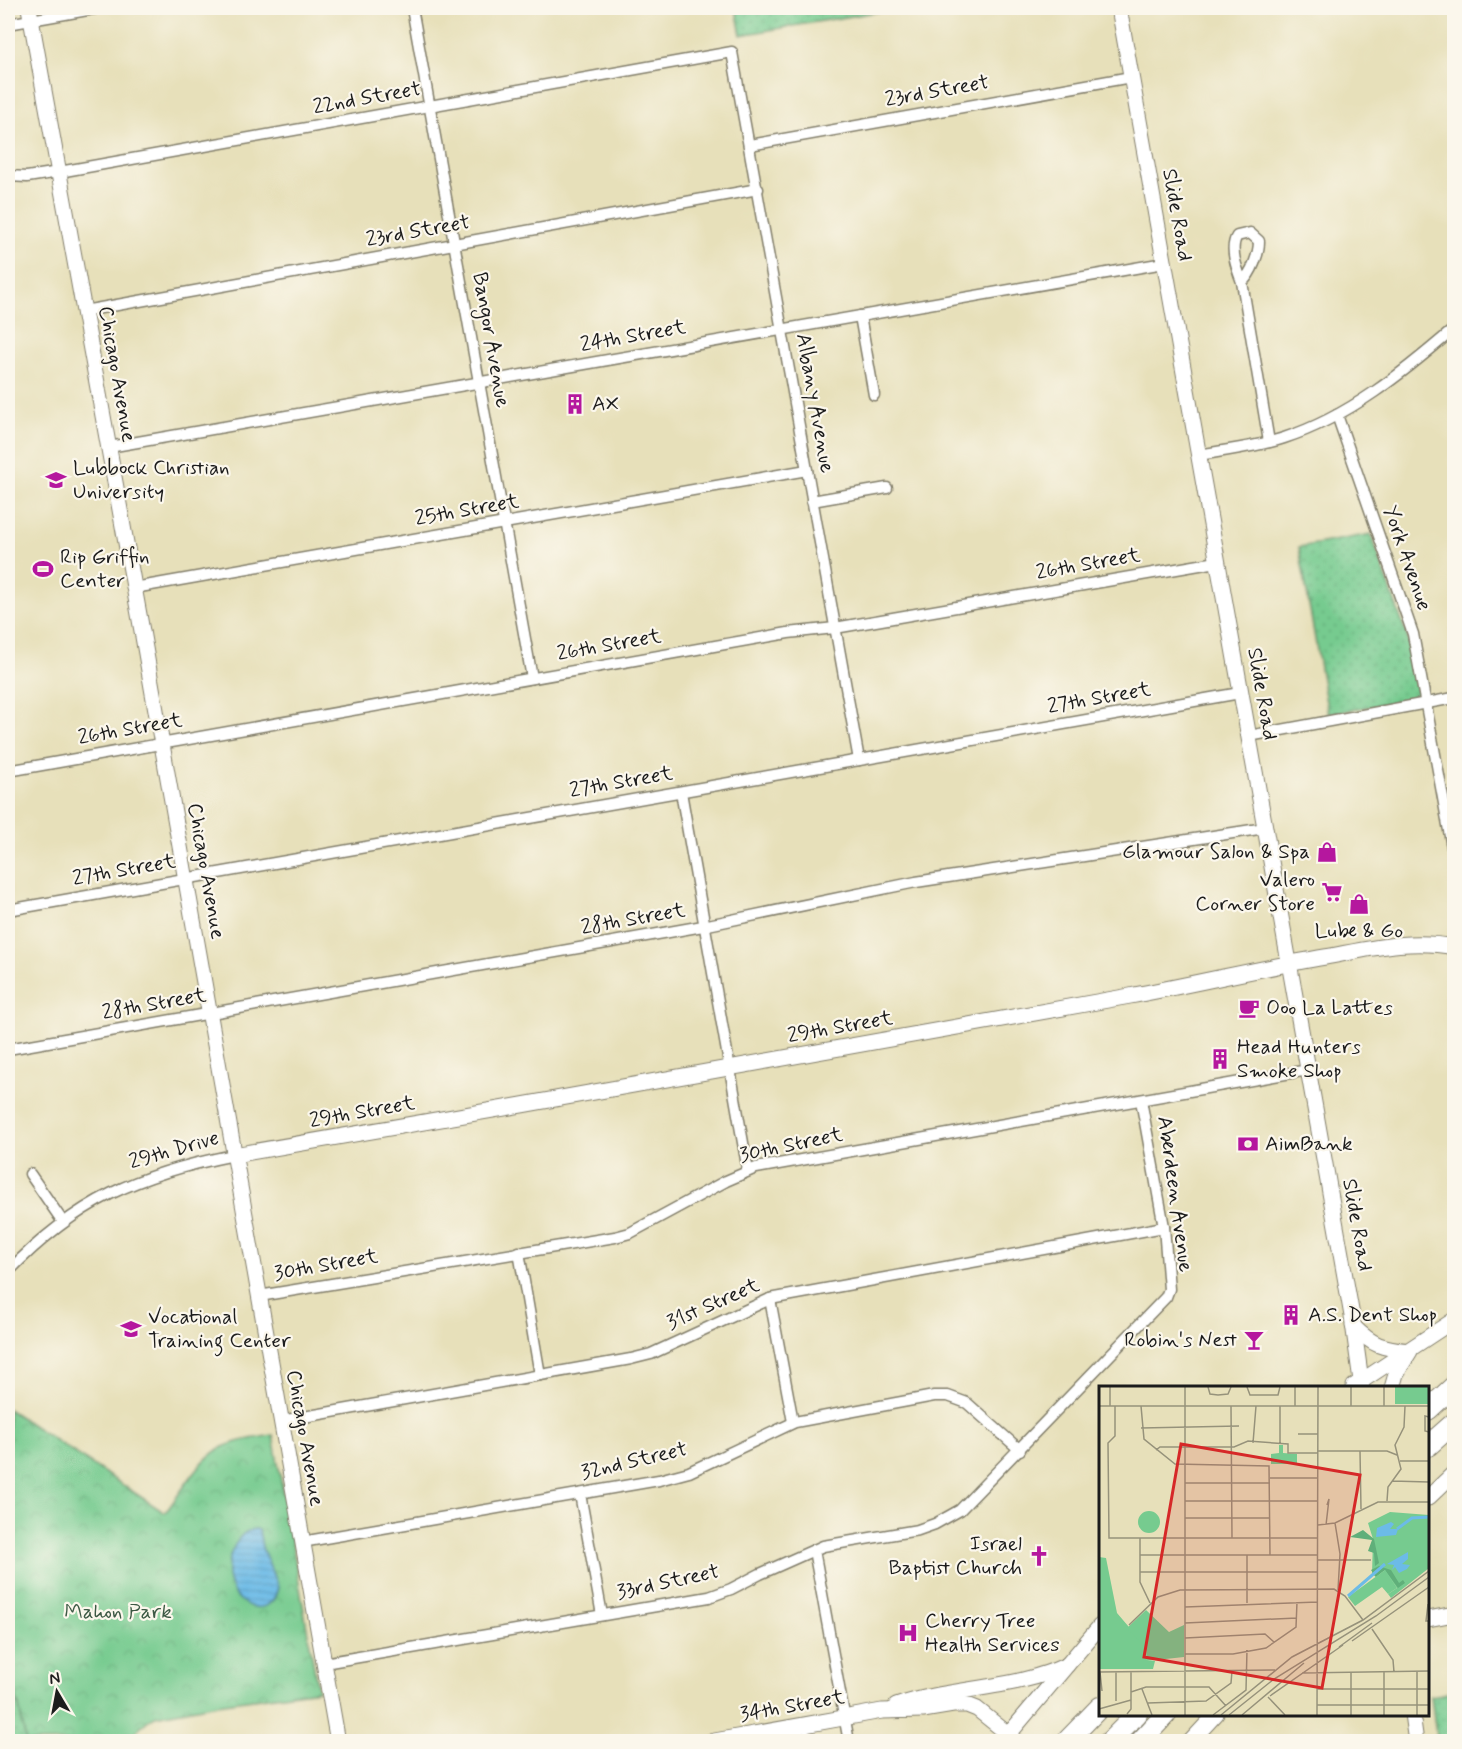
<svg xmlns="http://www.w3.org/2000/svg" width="1462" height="1749" viewBox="0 0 1462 1749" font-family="Mynerve,sans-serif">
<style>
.grass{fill:url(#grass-dots);stroke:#497456;stroke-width:1.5}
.park{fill:url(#park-crowns);stroke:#497456;stroke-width:1.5}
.water{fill:url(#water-rules);stroke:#446c82;stroke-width:1.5}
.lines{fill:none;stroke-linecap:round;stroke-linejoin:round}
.street-casing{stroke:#827e6b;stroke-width:13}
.secondary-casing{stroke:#827e6b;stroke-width:17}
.highway-casing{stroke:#827e6b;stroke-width:22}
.street{stroke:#fff;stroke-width:10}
.secondary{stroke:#fff;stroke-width:15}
.highway{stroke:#fff;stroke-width:20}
.labels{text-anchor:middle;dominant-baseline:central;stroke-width:4.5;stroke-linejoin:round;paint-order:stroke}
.street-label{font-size:21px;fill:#1c1c1c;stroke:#fbf7ec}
.poi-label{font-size:21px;fill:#1c1c1c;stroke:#fbf7ec;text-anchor:start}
.park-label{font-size:21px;fill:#3c5944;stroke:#fbf7ec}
.inset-river{fill:none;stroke:#6cbbe7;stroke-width:3}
.inset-road{fill:none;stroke:#96927b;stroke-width:1.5}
.view{fill:#d62828;fill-opacity:0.15;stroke:#d62828;stroke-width:3}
.inset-edge{fill:none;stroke:#1c1c1c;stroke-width:3}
</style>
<defs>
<pattern id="grass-dots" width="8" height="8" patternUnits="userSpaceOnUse" patternTransform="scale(1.5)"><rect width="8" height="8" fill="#76cb8f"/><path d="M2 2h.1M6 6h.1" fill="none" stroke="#66ae7b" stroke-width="1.8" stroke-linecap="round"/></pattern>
<pattern id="park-crowns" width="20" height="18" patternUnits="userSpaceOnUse" patternTransform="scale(1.5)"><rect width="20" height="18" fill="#76cb8f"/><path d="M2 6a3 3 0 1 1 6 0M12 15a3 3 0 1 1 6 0" fill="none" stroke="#66ae7b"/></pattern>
<pattern id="water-rules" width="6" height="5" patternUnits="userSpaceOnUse" patternTransform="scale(1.5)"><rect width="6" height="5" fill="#6cbbe7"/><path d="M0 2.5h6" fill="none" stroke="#5da0c6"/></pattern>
</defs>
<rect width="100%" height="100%" fill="#fbf7ec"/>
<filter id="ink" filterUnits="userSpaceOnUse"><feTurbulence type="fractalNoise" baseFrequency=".0167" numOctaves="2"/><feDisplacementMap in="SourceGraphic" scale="12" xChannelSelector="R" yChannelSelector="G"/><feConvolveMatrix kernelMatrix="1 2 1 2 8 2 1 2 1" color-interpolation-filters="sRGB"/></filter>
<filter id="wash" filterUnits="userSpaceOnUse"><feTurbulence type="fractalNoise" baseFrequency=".008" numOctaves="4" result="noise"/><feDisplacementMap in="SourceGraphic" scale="24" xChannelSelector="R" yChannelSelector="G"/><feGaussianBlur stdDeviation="1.35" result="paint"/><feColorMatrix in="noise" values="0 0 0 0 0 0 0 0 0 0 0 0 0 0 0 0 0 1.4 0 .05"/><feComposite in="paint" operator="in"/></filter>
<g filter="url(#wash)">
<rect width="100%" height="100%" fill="#e7e0ba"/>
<g class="grass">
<polygon points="736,8 899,8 741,35"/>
<polygon points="1371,534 1408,639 1418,695 1408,700 1328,714 1299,547"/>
<polygon points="8,1676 19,1706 26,1741 8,1741"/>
<polygon points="1454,1692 1454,1741 1437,1741 1431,1696"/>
</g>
<path class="park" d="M8,1409L165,1513C180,1494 199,1460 219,1449C236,1440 256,1438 273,1435L318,1690L217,1704L155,1716L146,1722L127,1741L26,1742L19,1706L8,1676Z"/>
<path class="water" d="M256,1529L259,1530L262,1547L278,1587C269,1632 207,1596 235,1545C240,1536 245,1530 256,1529Z"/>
</g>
<g filter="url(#ink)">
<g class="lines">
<g class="street-casing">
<g id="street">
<polyline points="412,8 532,678"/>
<polyline points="8,24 99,8"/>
<polyline points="750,145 1131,77"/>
<polyline points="8,176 27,177 59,172 732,52 859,760"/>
<path d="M1242,282C1252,273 1259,254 1259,241L1250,233L1237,236C1229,248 1237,269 1242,282L1269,442"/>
<polyline points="84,311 758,189"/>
<polyline points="860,316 874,395"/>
<polyline points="1337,415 1413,634 1454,858"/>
<polyline points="109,447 1164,263"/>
<path d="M1198,455C1226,450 1257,447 1284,438C1349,417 1404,372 1454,329"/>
<polyline points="812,501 887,488"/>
<polyline points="134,588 807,470"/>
<polyline points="1249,736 1454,698"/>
<polyline points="8,771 788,633 835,628 1217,562"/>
<polyline points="681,792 748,1171"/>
<polyline points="8,910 1240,693"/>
<polyline points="8,1049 703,926 916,882 1265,828"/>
<polyline points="30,1174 63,1222"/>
<polyline points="519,1252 540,1375"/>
<path d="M8,1272C77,1200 138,1174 234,1155"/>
<polyline points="259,1296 615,1237 630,1233 726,1181 756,1168 1308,1070"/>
<polyline points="770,1299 793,1422"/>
<polyline points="281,1421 631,1359 651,1354 770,1299 1164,1227"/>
<polyline points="580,1494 602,1615"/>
<polyline points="302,1542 659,1480 689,1472 795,1422 934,1396 948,1396 967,1403 1020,1450"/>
<polyline points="814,1550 849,1742"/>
<polyline points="324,1663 709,1597 731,1589 760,1574 823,1546 918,1530 935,1524 960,1510 1166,1297 1169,1289 1164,1227 1141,1100"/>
</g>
</g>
<g class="secondary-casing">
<g id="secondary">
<polyline points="29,8 142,631 338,1742"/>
<polyline points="1119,8 1352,1316 1362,1388"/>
<path d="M234,1155C533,1104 831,1050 1130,996C1195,984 1260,968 1325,957C1369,949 1410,938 1454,947"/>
<path d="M1353,1326C1373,1346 1382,1348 1410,1351L1396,1374L1392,1388"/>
<polyline points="1354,1386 1454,1320"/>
<polyline points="1428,1498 1454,1473"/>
<polyline points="1428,1619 1454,1614"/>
<path d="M896,1706C951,1687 1015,1690 1067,1665"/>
<polyline points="1412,1714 1416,1742"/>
<polyline points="1004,1740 1100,1626"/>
<polyline points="709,1742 882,1711 923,1710 953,1705 967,1705 977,1709 1018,1742"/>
<polyline points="1190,1742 1216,1714"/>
</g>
</g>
<g class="highway-casing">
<g id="highway">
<polyline points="1428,1410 1454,1386"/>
<polyline points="1428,1446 1454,1423"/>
<polyline points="1066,1742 1100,1707"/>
<polyline points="1109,1742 1137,1714"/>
<polyline points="1140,1742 1166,1714"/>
</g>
</g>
<use href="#street" class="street"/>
<use href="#secondary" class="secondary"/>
<use href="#highway" class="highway"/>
</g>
</g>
<defs>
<g id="building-bare" transform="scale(1.62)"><path d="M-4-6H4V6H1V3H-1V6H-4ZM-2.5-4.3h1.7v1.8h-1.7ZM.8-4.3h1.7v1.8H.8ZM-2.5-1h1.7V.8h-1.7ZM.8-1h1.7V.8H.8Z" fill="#b5179e" stroke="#fbf7ec" stroke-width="2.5" paint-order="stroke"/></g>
<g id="university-bare" transform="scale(1.62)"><path d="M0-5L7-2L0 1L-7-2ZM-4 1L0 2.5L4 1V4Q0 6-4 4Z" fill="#b5179e" stroke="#fbf7ec" stroke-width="2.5" paint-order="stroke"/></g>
<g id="stadium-bare" transform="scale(1.62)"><path d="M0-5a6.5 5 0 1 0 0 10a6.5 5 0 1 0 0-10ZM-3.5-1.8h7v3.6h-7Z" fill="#b5179e" stroke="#fbf7ec" stroke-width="2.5" paint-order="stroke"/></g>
<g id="shop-bare" transform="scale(1.62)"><path d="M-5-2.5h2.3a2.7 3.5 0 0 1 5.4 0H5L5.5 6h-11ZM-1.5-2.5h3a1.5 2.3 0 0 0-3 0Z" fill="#b5179e" stroke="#fbf7ec" stroke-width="2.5" paint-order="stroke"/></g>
<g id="supermarket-bare" transform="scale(1.62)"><path d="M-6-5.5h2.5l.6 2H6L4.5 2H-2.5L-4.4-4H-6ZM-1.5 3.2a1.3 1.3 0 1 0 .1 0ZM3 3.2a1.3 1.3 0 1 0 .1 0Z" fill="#b5179e" stroke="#fbf7ec" stroke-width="2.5" paint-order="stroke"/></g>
<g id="cafe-bare" transform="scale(1.62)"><path d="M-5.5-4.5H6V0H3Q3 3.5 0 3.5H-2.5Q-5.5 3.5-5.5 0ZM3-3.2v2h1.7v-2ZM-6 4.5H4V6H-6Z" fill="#b5179e" stroke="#fbf7ec" stroke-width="2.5" paint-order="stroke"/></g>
<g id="bank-bare" transform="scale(1.62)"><path d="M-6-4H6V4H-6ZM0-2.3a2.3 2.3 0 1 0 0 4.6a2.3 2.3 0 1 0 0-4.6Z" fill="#b5179e" stroke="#fbf7ec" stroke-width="2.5" paint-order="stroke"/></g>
<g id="school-bare" transform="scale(1.62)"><path d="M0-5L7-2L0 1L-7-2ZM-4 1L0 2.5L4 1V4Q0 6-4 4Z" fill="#b5179e" stroke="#fbf7ec" stroke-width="2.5" paint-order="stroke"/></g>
<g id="bar-bare" transform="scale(1.62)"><path d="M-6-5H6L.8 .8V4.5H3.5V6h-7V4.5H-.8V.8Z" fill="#b5179e" stroke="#fbf7ec" stroke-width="2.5" paint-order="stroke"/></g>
<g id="church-bare" transform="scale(1.62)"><path d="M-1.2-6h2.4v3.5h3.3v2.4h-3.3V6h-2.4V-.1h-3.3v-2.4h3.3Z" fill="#b5179e" stroke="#fbf7ec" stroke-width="2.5" paint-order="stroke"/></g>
<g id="hospital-bare" transform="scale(1.62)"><path d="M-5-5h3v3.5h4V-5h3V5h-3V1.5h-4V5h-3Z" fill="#b5179e" stroke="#fbf7ec" stroke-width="2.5" paint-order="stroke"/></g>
</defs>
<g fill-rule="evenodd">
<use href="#building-bare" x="575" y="404"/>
<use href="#university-bare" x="56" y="480"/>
<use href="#stadium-bare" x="43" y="569"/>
<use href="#shop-bare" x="1327" y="852"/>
<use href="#supermarket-bare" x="1332" y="892"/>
<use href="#shop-bare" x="1359" y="904"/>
<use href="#cafe-bare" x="1249" y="1008"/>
<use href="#building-bare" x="1220" y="1059"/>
<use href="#bank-bare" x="1248" y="1144"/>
<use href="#building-bare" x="1291" y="1315"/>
<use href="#school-bare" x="131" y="1329"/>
<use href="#bar-bare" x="1254" y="1340"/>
<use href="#church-bare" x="1039" y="1556"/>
<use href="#hospital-bare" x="908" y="1633"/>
</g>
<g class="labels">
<g class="street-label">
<text transform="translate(937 91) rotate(-10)">23rd Street</text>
<text transform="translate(367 98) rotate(-10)">22nd Street</text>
<text transform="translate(1177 215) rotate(80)">Slide Road</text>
<text transform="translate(418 231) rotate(-10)">23rd Street</text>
<text transform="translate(633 336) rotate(-10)">24th Street</text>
<text transform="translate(491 340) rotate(80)">Bangor Avenue</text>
<text transform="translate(117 374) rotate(80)">Chicago Avenue</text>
<text transform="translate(815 403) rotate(80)">Albany Avenue</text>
<text transform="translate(467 510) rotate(-10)">25th Street</text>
<text transform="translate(1407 558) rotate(71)">York Avenue</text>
<text transform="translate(1088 564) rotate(-10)">26th Street</text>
<text transform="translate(609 645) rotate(-10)">26th Street</text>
<text transform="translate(1262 694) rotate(80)">Slide Road</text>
<text transform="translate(1099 698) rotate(-10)">27th Street</text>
<text transform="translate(130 729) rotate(-10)">26th Street</text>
<text transform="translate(621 782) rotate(-10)">27th Street</text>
<text transform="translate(124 870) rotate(-10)">27th Street</text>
<text transform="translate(206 871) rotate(80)">Chicago Avenue</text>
<text transform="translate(633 919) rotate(-10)">28th Street</text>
<text transform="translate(154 1004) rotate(-10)">28th Street</text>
<text transform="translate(840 1027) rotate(-10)">29th Street</text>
<text transform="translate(362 1112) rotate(-10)">29th Street</text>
<text transform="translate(791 1145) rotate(-12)">30th Street</text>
<text transform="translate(174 1150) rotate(-16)">29th Drive</text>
<text transform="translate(1175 1194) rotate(82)">Aberdeen Avenue</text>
<text transform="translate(1357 1225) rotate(80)">Slide Road</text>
<text transform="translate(326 1265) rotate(-10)">30th Street</text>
<text transform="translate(713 1304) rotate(-24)">31st Street</text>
<text transform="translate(305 1438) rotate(80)">Chicago Avenue</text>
<text transform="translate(634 1461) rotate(-13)">32nd Street</text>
<text transform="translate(668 1582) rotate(-12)">33rd Street</text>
<text transform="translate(792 1706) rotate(-10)">34th Street</text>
</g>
<g class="poi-label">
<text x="592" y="404">AX</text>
<text x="73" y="468">Lubbock Christian<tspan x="73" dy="24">University</tspan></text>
<text x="60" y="557">Rip Griffin<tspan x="60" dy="24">Center</tspan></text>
<text x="1310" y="852" text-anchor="end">Glamour Salon &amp; Spa</text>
<text x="1315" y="880" text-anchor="end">Valero<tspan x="1315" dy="24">Corner Store</tspan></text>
<text x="1359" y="931" text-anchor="middle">Lube &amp; Go</text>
<text x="1266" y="1008">Ooo La Lattes</text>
<text x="1237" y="1047">Head Hunters<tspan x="1237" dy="24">Smoke Shop</tspan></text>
<text x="1265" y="1144">AimBank</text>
<text x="1308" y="1315">A.S. Dent Shop</text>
<text x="148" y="1317">Vocational<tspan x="148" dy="24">Training Center</tspan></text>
<text x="1237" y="1340" text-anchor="end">Robin's Nest</text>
<text x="1022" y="1544" text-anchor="end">Israel<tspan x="1022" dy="24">Baptist Church</tspan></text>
<text x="925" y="1621">Cherry Tree<tspan x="925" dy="24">Health Services</tspan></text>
</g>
<g class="park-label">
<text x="118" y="1612">Mahon Park</text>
</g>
</g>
<g transform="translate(1099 1386)">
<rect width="330" height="330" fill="#e7e0ba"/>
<path d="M180,59H184V67L198,68V78H172V68L180,67ZM291,126L330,129V182L292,212L289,208L298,202L285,184L277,191L273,188L274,153L269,137ZM0,171L7,172L18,227L47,261L48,275H56L54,283H0Z" fill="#76cb8f"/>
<path d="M264,144L275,153L280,177L276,180L275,167L269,165L273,154L251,151ZM280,180L292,184L300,197L304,194L306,197L299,202L286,184L277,191L272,184Z" fill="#60af7a"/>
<path d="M296,1H330V18H296ZM286,184L298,202L289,208L283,201L256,220L249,211ZM47,224L70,246L85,239V271L48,275L47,262L28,242Z" fill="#76cb8f"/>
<path d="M39 136a11 11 0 1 1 22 0a11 11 0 1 1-22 0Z" fill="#76cb8f"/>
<path d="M292,136L295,138L291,143H299L297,149L277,151L278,142ZM309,166V173L303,178L311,179L308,183L300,187L296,181L293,184L295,179L288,178Z" fill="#6cbbe7"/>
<path class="inset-river" d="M298,143L313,132L330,131M249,210L286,178"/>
<path class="inset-road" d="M11,1V20M86,1V329M109,1L111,8L119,9L129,8L132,1M148,1L151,9H179L181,1M196,1V20M0,20H330M16,20V50L9,57L10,152H219M42,20L45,53L76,78L170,80L171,169M132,20L133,152M181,20V58M252,20V1M285,20V1M330,31L326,30V45L330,46M42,42L140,40M199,48H219M154,57L157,20M57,64L61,61H135L149,55L189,58V67H219M219,65H288L298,69M261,65L262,123M301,75H330M171,92H219M293,95L330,96M86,97H171M86,115H219M288,115L289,101L302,83L296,59L305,41L306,20M86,132H171M236,137L241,168L239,204M219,139L236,137L279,116H330M227,139L230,113L228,119M41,152V196L51,217M41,169H219M148,169V217M219,174H272M41,186H219M329,218L327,235H330M86,221L219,216M86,237L198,232M30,239L59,211L81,204L235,203L246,210L264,234M273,243L294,274L295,286M86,252L166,248L175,256M253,255L330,201M240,261L273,237M86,268H134L167,262L197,241L198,216M318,285V329M0,286L176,284M1,286L3,305M17,286V315M285,286V329M203,287L330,285M43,303L53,329M218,303H330M32,306L47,301H110L127,320M171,310L244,259M169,311L186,329M49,317L107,315L132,297L133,285M218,319H330M0,323L32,314M28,328L32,323V286M114,329L147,304L148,264M122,329L193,271L264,234L330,185M130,329L175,293L277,230L330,191M143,329L205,277M218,329L219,1M252,329V286"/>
<path class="view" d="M82,58L261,89L223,302L45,271Z"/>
<rect width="330" height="330" class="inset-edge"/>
</g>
<rect width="1462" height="1749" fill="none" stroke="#fbf7ec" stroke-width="30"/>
<g transform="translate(57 1692) rotate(350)" stroke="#fbf7ec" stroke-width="4.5" paint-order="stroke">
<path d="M0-4.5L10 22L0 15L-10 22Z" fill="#1c1c1c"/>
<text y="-9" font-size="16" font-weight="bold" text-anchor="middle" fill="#1c1c1c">N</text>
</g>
</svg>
